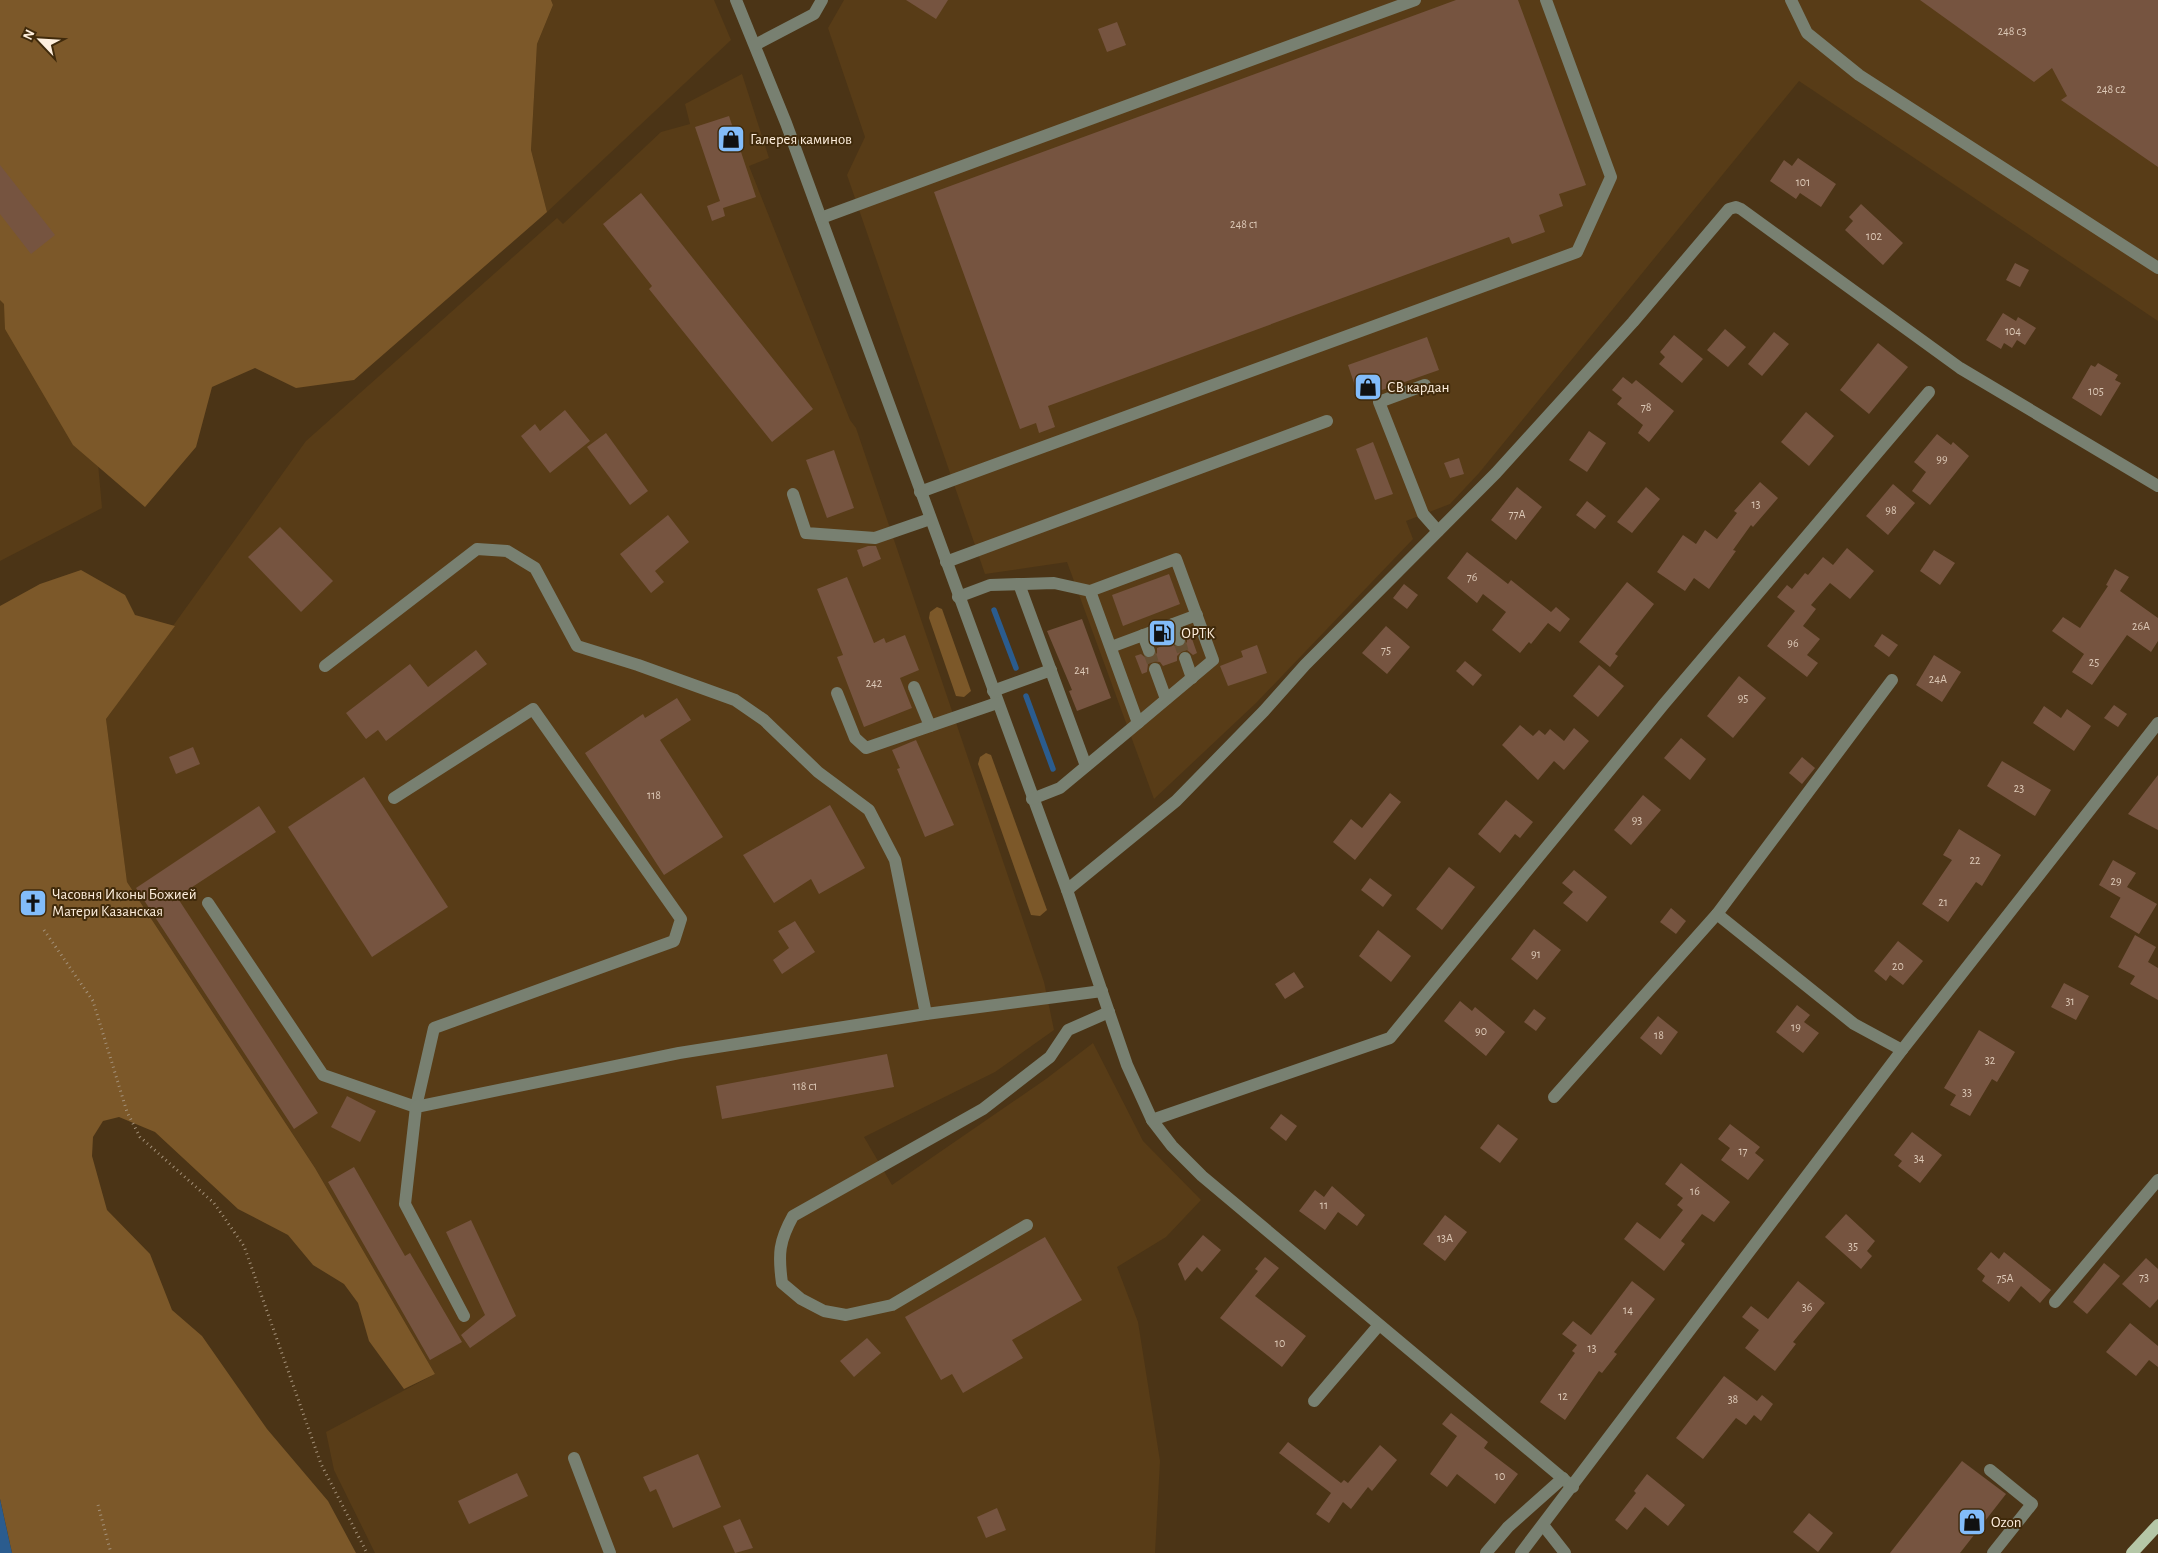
<svg xmlns="http://www.w3.org/2000/svg" width="2158" height="1553" viewBox="0 0 2158 1553" font-family="'Alegreya Sans',sans-serif">
<style>
.built{fill:#583c17}
.green{fill:#7c5829}
.water{fill:#2b5c8e}
.lines{fill:none;stroke-linecap:round;stroke-linejoin:round}
.stream{stroke:#2b5c8e;stroke-width:5.5}
.building{fill:#765440}
.minor-tunnel{stroke:#665034;stroke-width:12;stroke-dasharray:12 6;stroke-linecap:butt}
.path{stroke:#a49179;stroke-width:3;stroke-dasharray:1 4;stroke-linecap:butt}
.minor{stroke:#788071;stroke-width:12}
.major{stroke:#b5c7a7;stroke-width:12}
.labels{text-anchor:middle;dominant-baseline:central;stroke-width:4;stroke-linejoin:round;paint-order:stroke}
.number-label{font-size:12px;fill:#dcc8b6}
.poi-label{font-size:15px;fill:#feefde;stroke:#402a0b;text-anchor:start}
</style>
<rect width="100%" height="100%" fill="#4b3416"/>
<g class="built">
<polygon points="551,0 714,0 731,40 547,212 531,150 537,44 553,5"/>
<polygon points="844,0 2158,0 2158,321 1799,81 1479,473 1450,504 1406,521 1413,539 1256,703 1154,799 1067,562 985,574 847,175 865,137 828,28"/>
<polygon points="0,48 79,252 102,508 0,561"/>
<polygon points="742,74 769,158 749,166 850,420 856,428 1044,982 1054,1030 995,1072 864,1137 892,1185 1046,1079 1093,1043 1143,1141 1201,1200 1166,1237 1117,1267 1138,1322 1160,1461 1155,1553 375,1553 334,1470 326,1432 435,1374 315,1168 127,882 106,719 306,441 557,218 563,224 661,132 690,124 685,104"/>
</g>
<g class="green">
<polygon points="0,0 551,0 553,5 537,44 531,150 547,212 354,380 296,388 255,368 212,387 196,447 145,507 73,445 5,329 4,304 0,300"/>
<polygon points="81,570 125,595 135,615 175,626 106,719 127,882 315,1168 435,1374 404,1389 369,1341 358,1303 344,1284 313,1265 288,1235 238,1209 155,1132 119,1117 103,1121 93,1137 92,1156 107,1210 150,1254 172,1310 202,1336 267,1429 328,1501 356,1553 12,1553 0,1499 0,606 40,584"/>
<polygon points="937,607 942,609 971,691 964,697 956,696 929,618 930,612"/>
<polygon points="986,753 991,755 1047,910 1040,916 1031,915 978,764 980,757"/>
</g>
<polygon class="water" points="0,1499 12,1553 0,1553"/>
<g class="lines">
<g class="stream">
<polyline points="994,610 1016,668"/>
<polyline points="1026,696 1053,769"/>
</g>
</g>
<g class="building">
<polygon points="906,0 948,0 936,19"/>
<polygon points="1456,0 1518,0 1586,185 1559,194 1563,206 1539,215 1545,232 1512,244 1509,237 1048,406 1055,427 1039,433 1036,423 1020,429 934,192"/>
<polygon points="1920,0 2158,0 2158,167 2061,100 2067,96 2052,68 2034,82"/>
<polygon points="1117,22 1126,45 1107,52 1098,29"/>
<polygon points="729,116 756,197 723,208 725,216 712,221 707,206 720,201 695,127"/>
<polygon points="1798,158 1836,184 1821,207 1800,193 1796,199 1770,181 1784,160 1792,166"/>
<polygon points="0,165 55,235 31,254 0,214"/>
<polygon points="641,193 813,409 772,442 649,289 652,286 603,224"/>
<polygon points="1861,204 1903,243 1883,265 1845,230 1853,221 1849,217"/>
<polygon points="2015,263 2029,270 2020,287 2006,280"/>
<polygon points="2003,313 2016,321 2018,317 2036,328 2025,345 2017,340 2012,348 2004,343 2001,349 1986,340"/>
<polygon points="1725,329 1746,347 1728,367 1707,350"/>
<polygon points="1774,332 1789,344 1762,376 1748,364"/>
<polygon points="1674,335 1703,359 1682,383 1659,364 1665,357 1660,352"/>
<polygon points="1427,337 1439,370 1359,398 1348,365"/>
<polygon points="1878,343 1908,367 1869,414 1840,390"/>
<polygon points="2098,363 2118,375 2115,380 2121,383 2101,416 2072,398 2091,365 2095,367"/>
<polygon points="1623,377 1632,384 1636,380 1674,411 1649,442 1638,433 1643,425 1617,404 1622,398 1612,390"/>
<polygon points="565,410 590,441 550,473 521,436 535,424 540,431"/>
<polygon points="1806,412 1834,436 1809,466 1781,442"/>
<polygon points="1589,431 1606,443 1587,472 1569,460"/>
<polygon points="606,433 648,491 630,505 587,447"/>
<polygon points="1937,434 1951,445 1953,442 1969,456 1930,505 1912,491 1926,472 1914,462"/>
<polygon points="1373,442 1393,494 1375,500 1356,449"/>
<polygon points="834,450 854,508 827,518 806,460"/>
<polygon points="1459,458 1464,474 1450,478 1444,463"/>
<polygon points="1760,482 1778,498 1753,527 1751,525 1733,550 1736,551 1709,589 1694,578 1685,591 1657,572 1683,535 1696,544 1705,530 1717,539 1737,513 1734,511"/>
<polygon points="1893,484 1915,503 1888,535 1866,516"/>
<polygon points="1517,487 1542,507 1516,540 1491,520"/>
<polygon points="1646,487 1660,499 1632,533 1617,522"/>
<polygon points="1587,501 1606,516 1595,529 1576,515"/>
<polygon points="668,515 689,542 655,571 664,582 651,593 620,554"/>
<polygon points="280,527 333,581 301,612 248,557"/>
<polygon points="868,546 876,546 881,559 863,567 857,550"/>
<polygon points="1847,548 1874,571 1850,599 1830,583 1811,605 1816,609 1803,626 1820,639 1807,655 1818,663 1807,677 1767,646 1795,611 1777,597 1787,585 1792,589 1805,573 1808,575 1823,557 1833,565"/>
<polygon points="1934,550 1955,563 1940,585 1920,571"/>
<polygon points="1467,552 1508,584 1511,580 1551,612 1556,607 1570,619 1560,632 1548,623 1531,644 1529,642 1520,653 1492,630 1506,612 1483,594 1477,603 1447,578"/>
<polygon points="2115,569 2129,577 2120,591 2158,618 2158,641 2151,652 2127,635 2092,685 2072,672 2084,654 2052,631 2063,617 2080,628 2108,586 2106,585"/>
<polygon points="1169,574 1180,604 1123,626 1112,595"/>
<polygon points="847,577 874,643 884,638 886,643 905,635 919,670 900,678 912,708 864,727 837,657 843,655 817,589"/>
<polygon points="1627,582 1654,604 1615,654 1618,656 1610,667 1579,642"/>
<polygon points="1404,584 1418,595 1407,609 1393,598"/>
<polygon points="1082,619 1111,698 1077,711 1069,691 1072,690 1047,631"/>
<polygon points="1386,626 1410,647 1387,674 1362,653"/>
<polygon points="1882,634 1898,645 1889,657 1874,646"/>
<polygon points="1191,636 1197,653 1193,655 1187,650 1182,651 1177,656 1177,661 1163,666 1160,662 1153,661 1148,664 1147,672 1142,674 1135,656 1141,654 1147,659 1152,658 1157,653 1157,648 1171,643 1177,648 1182,647 1187,642 1187,637"/>
<polygon points="1257,645 1267,673 1228,686 1220,666 1243,657 1241,651"/>
<polygon points="476,650 487,664 386,741 378,730 366,739 346,713 410,664 428,687"/>
<polygon points="1934,655 1961,672 1942,702 1916,685"/>
<polygon points="1465,661 1482,675 1473,686 1456,671"/>
<polygon points="1599,665 1624,686 1598,717 1573,696"/>
<polygon points="1739,676 1766,698 1733,738 1707,716"/>
<polygon points="677,698 691,720 660,740 723,837 664,875 585,753 643,714 645,718"/>
<polygon points="2114,705 2127,714 2118,727 2104,718"/>
<polygon points="2044,706 2061,718 2067,709 2091,726 2074,751 2033,723"/>
<polygon points="1520,725 1533,736 1539,730 1545,735 1550,729 1564,741 1574,728 1589,741 1564,770 1554,761 1538,780 1502,745"/>
<polygon points="1681,738 1706,759 1690,780 1664,758"/>
<polygon points="916,740 954,825 925,837 897,769 900,768 892,750"/>
<polygon points="193,747 200,764 176,774 169,757"/>
<polygon points="1802,757 1815,768 1802,784 1789,773"/>
<polygon points="2002,761 2051,790 2035,816 1987,786"/>
<polygon points="2158,775 2158,830 2128,814"/>
<polygon points="364,777 448,907 372,957 288,827"/>
<polygon points="1390,793 1401,802 1355,860 1333,842 1351,819 1362,828"/>
<polygon points="1643,795 1661,810 1631,845 1614,830"/>
<polygon points="1506,800 1533,822 1520,838 1515,834 1500,853 1478,834"/>
<polygon points="830,805 865,868 819,894 811,879 774,903 743,855"/>
<polygon points="259,806 276,832 177,897 318,1113 294,1129 136,888"/>
<polygon points="1959,829 2001,855 1982,886 1976,882 1948,922 1922,904 1952,860 1943,855"/>
<polygon points="2113,860 2136,873 2127,887 2157,904 2139,934 2110,917 2122,895 2121,898 2099,885"/>
<polygon points="1449,867 1475,887 1442,930 1416,909"/>
<polygon points="1574,870 1607,897 1587,922 1563,903 1573,892 1562,883"/>
<polygon points="1370,878 1392,895 1383,907 1361,890"/>
<polygon points="1671,908 1686,921 1676,934 1660,922"/>
<polygon points="795,921 815,952 782,974 773,960 789,948 778,931"/>
<polygon points="1534,929 1561,950 1537,980 1511,959"/>
<polygon points="1378,930 1411,956 1391,982 1359,956"/>
<polygon points="2135,935 2156,947 2148,962 2158,968 2158,1000 2130,984 2135,976 2118,967"/>
<polygon points="1898,941 1923,961 1903,985 1890,975 1886,981 1874,971"/>
<polygon points="1294,972 1304,987 1285,999 1275,984"/>
<polygon points="2064,983 2089,996 2076,1020 2051,1007"/>
<polygon points="1460,1001 1472,1011 1475,1007 1505,1032 1486,1056 1444,1021"/>
<polygon points="1797,1005 1810,1015 1804,1022 1819,1033 1803,1053 1776,1032"/>
<polygon points="1534,1009 1546,1018 1536,1031 1524,1022"/>
<polygon points="1658,1016 1678,1032 1661,1055 1640,1038"/>
<polygon points="1979,1030 2015,1052 1997,1082 1992,1079 1970,1116 1950,1105 1956,1095 1944,1088"/>
<polygon points="887,1054 894,1087 722,1119 716,1086"/>
<polygon points="347,1096 376,1111 360,1142 331,1127"/>
<polygon points="1281,1114 1297,1126 1286,1141 1270,1128"/>
<polygon points="1498,1124 1518,1139 1500,1163 1480,1148"/>
<polygon points="1730,1124 1760,1147 1755,1153 1764,1160 1748,1180 1721,1160 1730,1148 1718,1139"/>
<polygon points="1912,1132 1942,1155 1920,1183 1898,1166 1902,1161 1894,1155"/>
<polygon points="1681,1163 1730,1202 1714,1222 1702,1214 1681,1241 1685,1244 1664,1271 1624,1239 1637,1222 1660,1239 1683,1210 1677,1205 1683,1198 1665,1184"/>
<polygon points="354,1167 405,1256 410,1253 462,1342 430,1360 328,1182"/>
<polygon points="1332,1186 1365,1215 1357,1226 1338,1212 1325,1230 1299,1211 1315,1190 1324,1197"/>
<polygon points="1846,1214 1875,1241 1867,1251 1872,1256 1861,1269 1825,1237"/>
<polygon points="1445,1215 1467,1232 1445,1261 1423,1244"/>
<polygon points="471,1220 516,1316 470,1348 461,1335 485,1315 446,1232"/>
<polygon points="1203,1235 1221,1250 1202,1272 1197,1267 1185,1281 1178,1264"/>
<polygon points="1045,1237 1082,1300 1012,1340 1023,1358 963,1393 952,1374 941,1380 905,1317"/>
<polygon points="1991,1252 1999,1259 2004,1252 2051,1290 2040,1303 2021,1286 2009,1302 1982,1281 1985,1276 1977,1269"/>
<polygon points="1265,1257 1279,1268 1255,1296 1306,1336 1282,1367 1220,1318 1258,1271 1255,1269"/>
<polygon points="2146,1258 2158,1269 2158,1299 2150,1308 2122,1284"/>
<polygon points="2104,1263 2120,1276 2087,1314 2073,1302"/>
<polygon points="1632,1281 1655,1299 1614,1352 1617,1354 1602,1373 1599,1371 1565,1420 1540,1402 1575,1353 1572,1351 1577,1345 1562,1334 1573,1321 1591,1335"/>
<polygon points="1798,1281 1825,1303 1793,1342 1796,1344 1775,1371 1745,1348 1759,1330 1742,1317 1751,1306 1768,1319"/>
<polygon points="2130,1323 2158,1346 2158,1367 2149,1360 2136,1376 2106,1352"/>
<polygon points="867,1338 881,1353 854,1377 840,1361"/>
<polygon points="1724,1376 1757,1401 1762,1395 1773,1404 1761,1421 1754,1415 1746,1425 1736,1418 1703,1459 1676,1438"/>
<polygon points="1451,1413 1488,1442 1484,1448 1518,1474 1495,1504 1457,1474 1447,1487 1430,1474 1457,1436 1442,1424"/>
<polygon points="1288,1442 1341,1483 1344,1480 1348,1483 1380,1445 1397,1460 1372,1491 1368,1487 1351,1509 1343,1502 1329,1523 1316,1514 1331,1493 1279,1453"/>
<polygon points="698,1454 721,1507 673,1528 656,1489 650,1492 643,1477"/>
<polygon points="1962,1461 2006,1494 1960,1553 1890,1553"/>
<polygon points="517,1473 528,1496 469,1524 458,1501"/>
<polygon points="1647,1474 1685,1505 1668,1526 1645,1507 1627,1530 1615,1520 1636,1493 1634,1491"/>
<polygon points="997,1508 1006,1530 986,1538 977,1517"/>
<polygon points="1809,1513 1833,1533 1818,1552 1793,1532"/>
<polygon points="740,1519 753,1548 735,1553 723,1526"/>
</g>
<g class="lines">
<g class="minor-tunnel">
<polyline points="1179,640 1185,658"/>
<polyline points="1149,651 1155,669"/>
</g>
<g class="path">
<polyline points="44,930 93,1001 127,1112 140,1137 214,1203 244,1246 321,1464 367,1553"/>
<polyline points="98,1505 111,1553"/>
</g>
<g class="minor">
<polyline points="736,0 786,123 1067,890 1127,1065 1152,1120 1172,1146 1202,1176 1573,1487"/>
<polyline points="1791,0 1807,33 1859,75 2158,268"/>
<polyline points="755,45 814,14 822,0"/>
<polyline points="821,218 1415,0"/>
<polyline points="1425,385 1379,402 1423,514 1438,531"/>
<polyline points="920,492 1577,252 1611,177 1546,0"/>
<polyline points="793,494 806,533 875,538 930,519"/>
<polyline points="946,562 1327,421"/>
<polyline points="1019,584 1086,766"/>
<polyline points="1090,591 1176,559 1213,660 1138,723"/>
<polyline points="958,597 990,585 1054,583 1090,591 1138,723 1060,788 1032,799"/>
<polyline points="1173,624 1179,640"/>
<polyline points="1143,635 1149,651"/>
<polyline points="1111,647 1197,615"/>
<polyline points="1185,658 1192,678"/>
<polyline points="325,666 477,549 507,551 535,568 577,646 638,665 735,700 764,720 818,772 869,810 895,860 926,1014"/>
<polyline points="1155,669 1166,699"/>
<polyline points="914,687 930,726"/>
<polyline points="993,691 1051,670"/>
<polyline points="837,693 855,738 866,748 997,703"/>
<polyline points="1067,890 1176,801 1264,711 1305,665 1496,473 1633,322 1729,209 1736,207 1741,209 1960,368 2158,486"/>
<polyline points="208,903 323,1075 416,1107 434,1028 674,941 681,919 533,709 394,798"/>
<polyline points="1717,914 1854,1024 1902,1050"/>
<polyline points="1554,1097 1717,914 1892,680"/>
<polyline points="1152,1120 1390,1038 1664,704 1929,392"/>
<path d="M1027,1225L892,1305L846,1315L824,1311L801,1299L782,1283C778,1254 779,1241 793,1216L983,1109L1050,1057L1068,1030L1109,1012"/>
<polyline points="2055,1302 2158,1180"/>
<polyline points="464,1316 405,1204 416,1107 679,1053 926,1014 1102,991"/>
<polyline points="1314,1401 1379,1325"/>
<polyline points="574,1458 610,1553"/>
<polyline points="1990,1470 2032,1504 1993,1553"/>
<polyline points="1543,1525 1565,1553"/>
<polyline points="1486,1553 1508,1527 1563,1478"/>
<polyline points="1521,1553 1902,1050 2158,723"/>
</g>
<polyline class="major" points="2132,1553 2158,1525"/>
</g>
<defs>
<g id="shop-square" transform="scale(1.4375)"><rect x="-9" y="-9" width="18" height="18" rx="4" fill="#82bcfa" stroke="#402a0b"/><path d="M-5-2.5h2.3a2.7 3.5 0 0 1 5.4 0H5L5.5 6h-11ZM-1.5-2.5h3a1.5 2.3 0 0 0-3 0Z" fill="#111"/></g>
<g id="fuel-square" transform="scale(1.4375)"><rect x="-9" y="-9" width="18" height="18" rx="4" fill="#82bcfa" stroke="#402a0b"/><path d="M-5.5-6h7V0h2V4h1.3V-2.5L3-4.5l.8-.8L6-3V5H2.5V1h-1V6h-7ZM-4.2-4.7v3.2H.2V-4.7Z" fill="#111"/></g>
<g id="church-square" transform="scale(1.4375)"><rect x="-9" y="-9" width="18" height="18" rx="4" fill="#82bcfa" stroke="#402a0b"/><path d="M-1.2-6h2.4v3.5h3.3v2.4h-3.3V6h-2.4V-.1h-3.3v-2.4h3.3Z" fill="#111"/></g>
</defs>
<g fill-rule="evenodd">
<use href="#shop-square" x="731" y="139"/>
<use href="#shop-square" x="1368" y="387"/>
<use href="#fuel-square" x="1162" y="633"/>
<use href="#church-square" x="33" y="903"/>
<use href="#shop-square" x="1972" y="1522"/>
</g>
<g class="labels">
<g class="number-label">
<text x="2012" y="31">248 с3</text>
<text x="2111" y="89">248 с2</text>
<text x="1803" y="182">101</text>
<text x="1244" y="224">248 с1</text>
<text x="1874" y="236">102</text>
<text x="2013" y="331">104</text>
<text x="2096" y="391">105</text>
<text x="1646" y="407">78</text>
<text x="1942" y="459">99</text>
<text x="1756" y="504">13</text>
<text x="1891" y="510">98</text>
<text x="1517" y="514">77А</text>
<text x="1472" y="577">76</text>
<text x="2141" y="626">26А</text>
<text x="1793" y="643">96</text>
<text x="1386" y="650">75</text>
<text x="2094" y="662">25</text>
<text x="1082" y="670">241</text>
<text x="1938" y="679">24А</text>
<text x="874" y="683">242</text>
<text x="1743" y="698">95</text>
<text x="2019" y="788">23</text>
<text x="654" y="795">118</text>
<text x="1637" y="820">93</text>
<text x="1975" y="860">22</text>
<text x="2116" y="881">29</text>
<text x="1943" y="902">21</text>
<text x="1536" y="954">91</text>
<text x="1898" y="966">20</text>
<text x="2070" y="1001">31</text>
<text x="1796" y="1027">19</text>
<text x="1481" y="1031">90</text>
<text x="1659" y="1035">18</text>
<text x="1990" y="1060">32</text>
<text x="805" y="1086">118 с1</text>
<text x="1967" y="1092">33</text>
<text x="1743" y="1151">17</text>
<text x="1919" y="1158">34</text>
<text x="1695" y="1191">16</text>
<text x="1324" y="1205">11</text>
<text x="1445" y="1238">13А</text>
<text x="1853" y="1246">35</text>
<text x="2144" y="1277">73</text>
<text x="2005" y="1278">75А</text>
<text x="1807" y="1307">36</text>
<text x="1628" y="1310">14</text>
<text x="1280" y="1343">10</text>
<text x="1592" y="1348">13</text>
<text x="1563" y="1396">12</text>
<text x="1733" y="1399">38</text>
<text x="1500" y="1476">10</text>
</g>
<g class="poi-label">
<text x="750" y="139">Галерея каминов</text>
<text x="1387" y="387">СВ кардан</text>
<text x="1181" y="633">ОРТК</text>
<text x="52" y="894">Часовня Иконы Божией<tspan x="52" dy="17">Матери Казанская</tspan></text>
<text x="1991" y="1522">Ozon</text>
</g>
</g>
<g transform="translate(40 40) rotate(295)" stroke="#402a0b" stroke-width="4" paint-order="stroke">
<path d="M0-4L9 19L0 12L-9 19Z" fill="#feefde"/>
<text y="-8" font-size="14" font-weight="bold" text-anchor="middle" fill="#feefde">N</text>
</g>
</svg>
